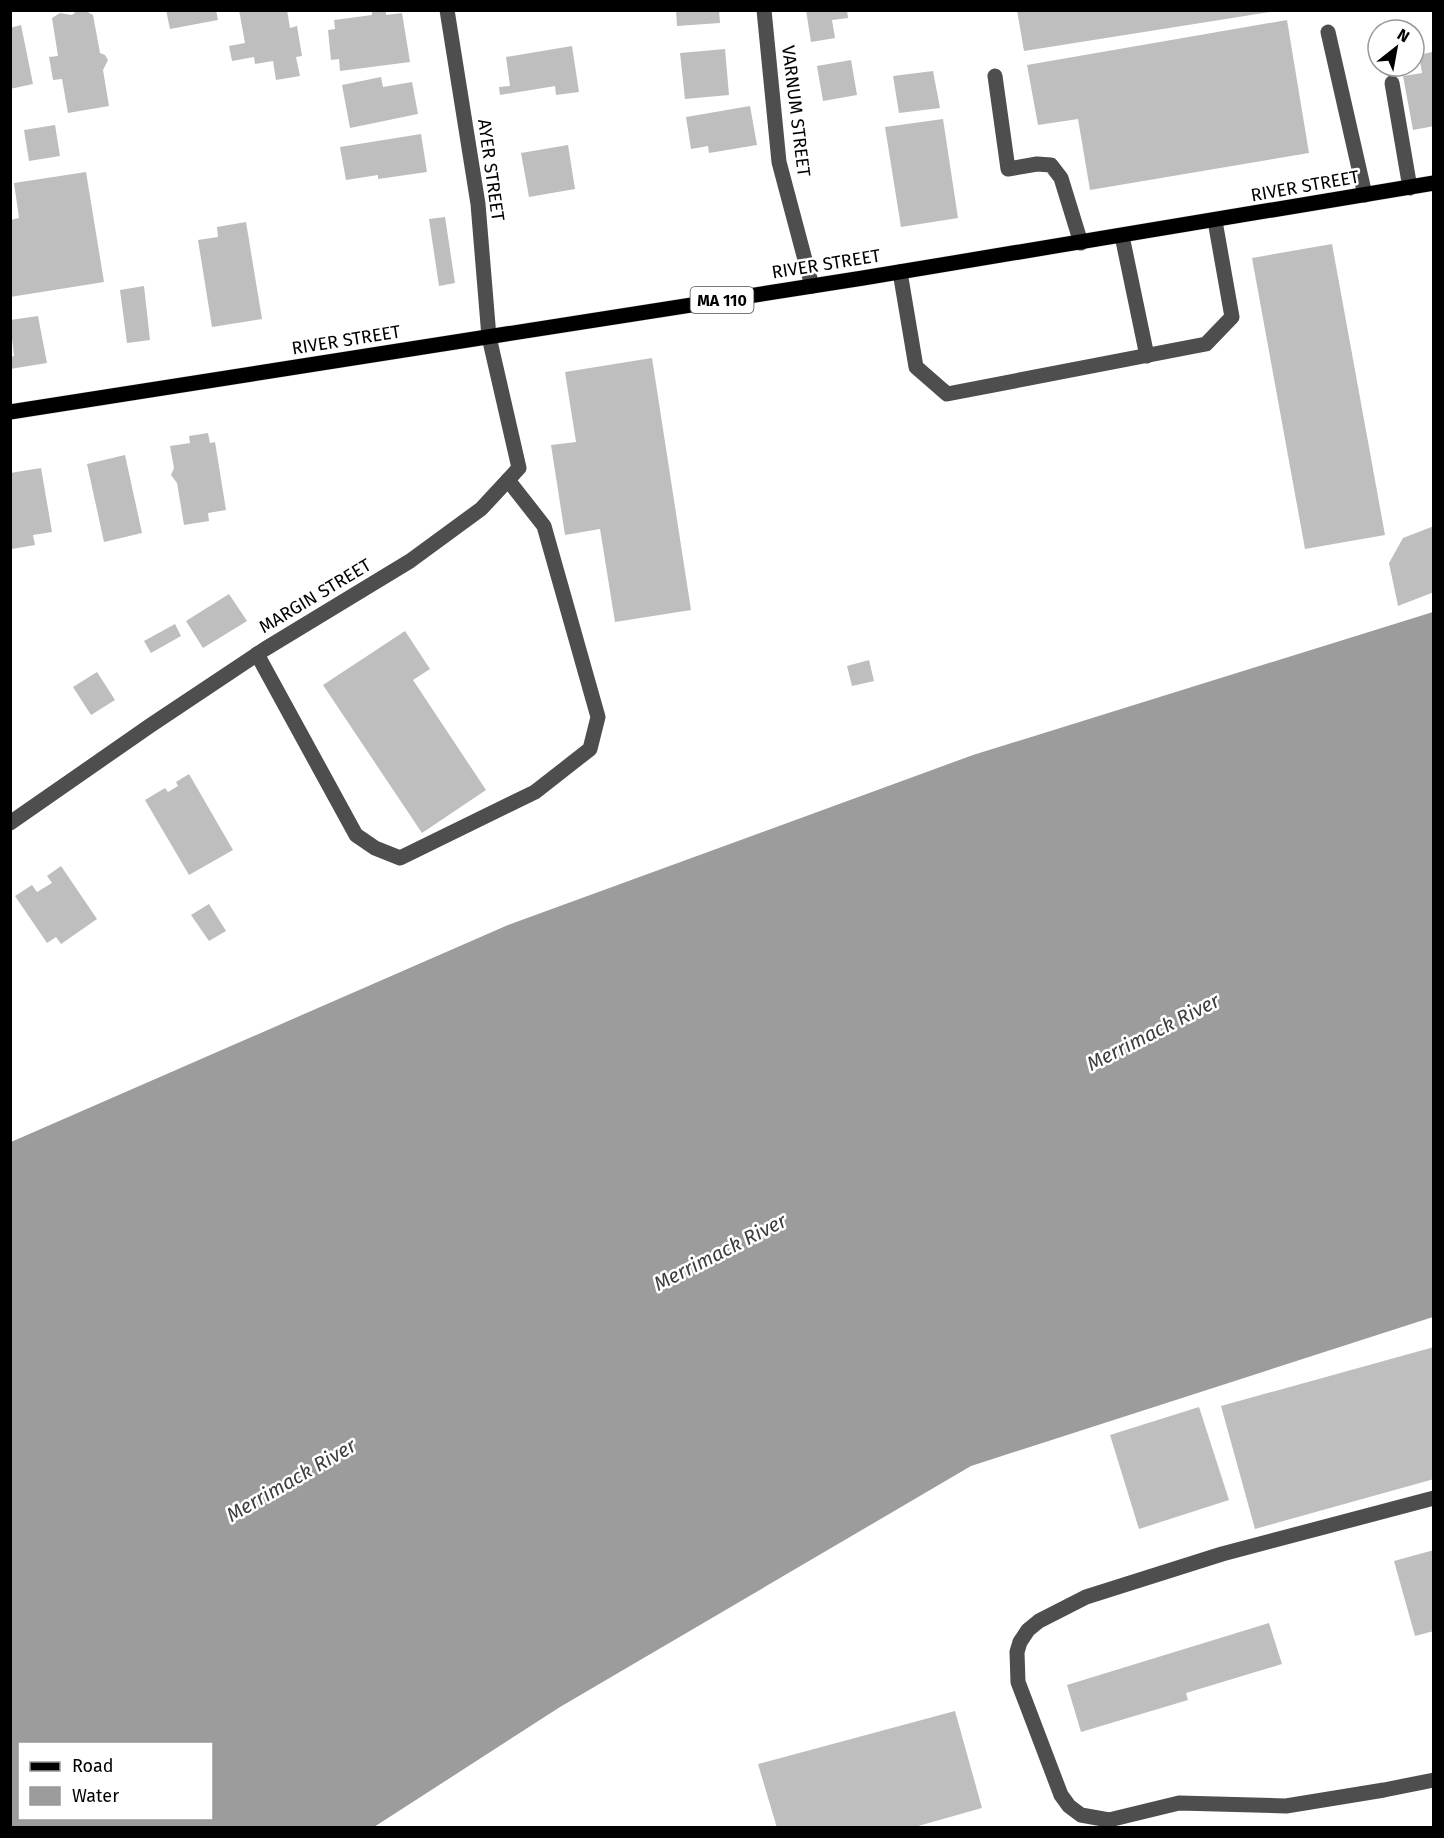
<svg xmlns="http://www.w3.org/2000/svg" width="1444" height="1838" viewBox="0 0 1444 1838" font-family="'Fira Sans',sans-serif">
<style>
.water{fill:#9c9c9c;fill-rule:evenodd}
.building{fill:#bebebe}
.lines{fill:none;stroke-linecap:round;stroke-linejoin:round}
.major-casing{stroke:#dbdbdb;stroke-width:16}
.minor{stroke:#4e4e4e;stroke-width:15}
.major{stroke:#000;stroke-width:15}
.labels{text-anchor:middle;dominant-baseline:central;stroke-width:5;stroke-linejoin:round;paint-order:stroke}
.shield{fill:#fff;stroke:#4c4c4c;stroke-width:1.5}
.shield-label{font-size:16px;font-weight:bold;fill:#000}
.street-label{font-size:18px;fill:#000;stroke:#fff}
.water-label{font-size:20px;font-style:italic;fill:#3d3d3d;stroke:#fff}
</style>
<rect width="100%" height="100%" fill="#fff"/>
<path class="water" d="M1433,612V1317L971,1466L560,1707L374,1827H11V1142L508,925L973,755ZM20,1744H212V1818H20Z"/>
<g class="building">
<polygon points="84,10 93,15 100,53 105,55 108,60 103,70 109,106 68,113 62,79 53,80 49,57 58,56 52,18 60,13 72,15 77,11"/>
<polygon points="166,10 216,10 218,20 170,29"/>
<polygon points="239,10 287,10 290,28 297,26 302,56 296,57 300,76 276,80 273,61 255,64 254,57 232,61 229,46 245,43"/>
<polygon points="372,10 386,10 386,15 402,13 410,62 340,71 339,59 331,60 328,30 335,29 334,20 372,15"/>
<polygon points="676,10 719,10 720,23 677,26"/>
<polygon points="806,10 847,10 848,18 832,20 835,38 811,42"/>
<polygon points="1017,10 1270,10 1270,12 1024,51"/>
<polygon points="1287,20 1309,153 1090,190 1078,119 1038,125 1027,65"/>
<polygon points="21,25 33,84 10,89 10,28"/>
<polygon points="572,46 579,92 556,95 555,86 500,95 499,87 510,86 506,57"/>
<polygon points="725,49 729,95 685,99 680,53"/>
<polygon points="1432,52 1434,63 1434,126 1413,130 1403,76 1422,73 1419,55"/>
<polygon points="851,60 857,95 823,101 817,66"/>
<polygon points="933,71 940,108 899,113 893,76"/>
<polygon points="381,77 383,87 412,82 418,114 350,128 342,85"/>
<polygon points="750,106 757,145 709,153 708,146 691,149 686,117"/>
<polygon points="943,119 958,218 901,227 885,127"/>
<polygon points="55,125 60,156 29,161 24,130"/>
<polygon points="421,134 427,172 378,179 378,175 346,180 340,147"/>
<polygon points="568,145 575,189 529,197 521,153"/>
<polygon points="86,172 104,282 10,297 10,220 19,218 14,183"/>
<polygon points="445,217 455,283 439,286 429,219"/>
<polygon points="246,222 262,319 212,327 198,240 218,237 217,227"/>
<polygon points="1332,244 1385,535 1305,549 1252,258"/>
<polygon points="144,286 150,340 127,343 120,290"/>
<polygon points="38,316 47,363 10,369 10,357 14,356 10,320"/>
<polygon points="652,358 691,610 615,622 600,529 565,535 551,445 576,442 565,372"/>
<polygon points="208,433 210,443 215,442 226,510 208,513 209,521 184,525 177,483 171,475 174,468 170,446 190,443 189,436"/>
<polygon points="125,455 142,533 104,542 87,464"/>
<polygon points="41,468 52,532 33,535 35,545 12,549 10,538 10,473"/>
<polygon points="1434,526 1434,592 1398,606 1389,563 1403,538"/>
<polygon points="229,594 247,621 203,648 186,621"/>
<polygon points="175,624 181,636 151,653 144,641"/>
<polygon points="405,631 430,669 413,680 486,790 422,833 323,685"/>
<polygon points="869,660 874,681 852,686 847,666"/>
<polygon points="97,672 115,700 91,715 73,687"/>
<polygon points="189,774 233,850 189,875 145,800 165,788 168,792 178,786 176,782"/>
<polygon points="61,866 97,919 61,944 56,937 47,943 15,896 32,885 37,892 52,883 47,876"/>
<polygon points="209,904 226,931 209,941 191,915"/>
<polygon points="1434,1347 1434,1479 1255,1529 1221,1406"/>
<polygon points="1199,1407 1229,1500 1139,1529 1110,1435"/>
<polygon points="1434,1550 1434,1631 1415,1636 1394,1561"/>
<polygon points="1269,1623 1282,1664 1186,1693 1188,1700 1081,1732 1067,1685"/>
<polygon points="955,1711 982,1808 911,1828 777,1828 758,1764"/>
</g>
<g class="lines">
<g class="major-casing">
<polyline id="major" points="10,412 863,278 1434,183"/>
</g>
<g class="minor">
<polyline points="764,10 779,162 812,286"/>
<polyline points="1328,32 1365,195"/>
<polyline points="995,76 1008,169 1037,164 1051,165 1061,178 1081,243"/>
<polyline points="1392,83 1410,188"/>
<polyline points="1122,236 1147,356"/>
<polyline points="900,272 916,367 947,394 1206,344 1232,317 1215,221"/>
<polyline points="257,654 356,835 375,848 400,858 535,792 590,749 598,717 544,526 508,480"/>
<polyline points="10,823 151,725 265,649 410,561 481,509 519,468 489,337 478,204 447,10"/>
<polyline points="1434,1498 1222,1554 1086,1597 1039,1621 1028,1630 1020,1642 1017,1652 1018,1682 1061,1795 1069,1806 1081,1815 1109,1820 1179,1803 1286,1806 1384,1790 1434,1780"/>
</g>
<use href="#major" class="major"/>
</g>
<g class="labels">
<rect class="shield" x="690.5" y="287" width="63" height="26" rx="4.5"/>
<g class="shield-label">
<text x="722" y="300">MA 110</text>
</g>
<g class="street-label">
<text transform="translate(796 111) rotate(83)">VARNUM STREET</text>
<text transform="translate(491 170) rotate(82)">AYER STREET</text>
<text transform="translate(1305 186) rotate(-10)">RIVER STREET</text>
<text transform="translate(826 264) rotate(-9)">RIVER STREET</text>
<text transform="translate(346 340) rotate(-9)">RIVER STREET</text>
<text transform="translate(315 596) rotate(-31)">MARGIN STREET</text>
</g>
<g class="water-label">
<text transform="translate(1153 1032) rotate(-27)">Merrimack River</text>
<text transform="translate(720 1252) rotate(-27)">Merrimack River</text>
<text transform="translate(291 1480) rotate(-30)">Merrimack River</text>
</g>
</g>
<rect width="1444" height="1838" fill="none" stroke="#000000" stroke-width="24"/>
<rect x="18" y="1742" width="195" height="78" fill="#ffffff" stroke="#999999" stroke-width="1.5"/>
<rect x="30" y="1762" width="30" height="9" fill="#000000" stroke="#999999" stroke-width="1.5"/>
<text x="72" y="1772" font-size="18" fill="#000000">Road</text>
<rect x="30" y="1787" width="30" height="18" fill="#9c9c9c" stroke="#999999" stroke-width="1.5"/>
<text x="72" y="1802" font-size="18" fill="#000000">Water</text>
<g transform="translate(1396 48) rotate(31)"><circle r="28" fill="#ffffff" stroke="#999999" stroke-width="1.5"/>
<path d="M0-4.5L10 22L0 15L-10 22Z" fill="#000000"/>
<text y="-9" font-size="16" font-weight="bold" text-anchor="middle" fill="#000000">N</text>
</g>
</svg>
